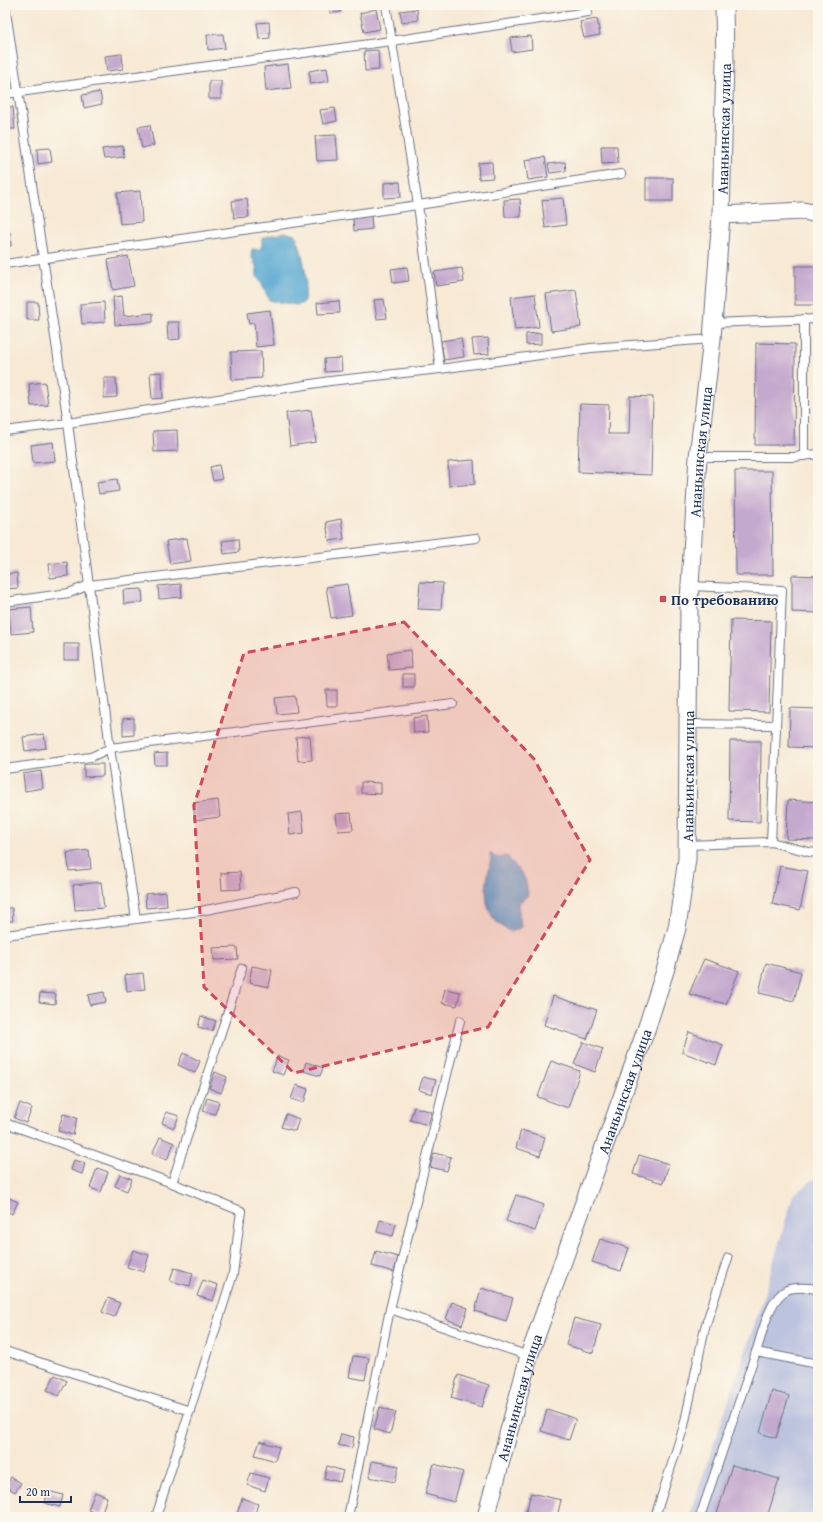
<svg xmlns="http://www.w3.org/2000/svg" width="823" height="1522" viewBox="0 0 823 1522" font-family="'Gentium Book Plus',serif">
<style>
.industrial{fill:#bcc3de}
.water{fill:#55a7d0;stroke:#386b97}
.building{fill:#c4a9ce}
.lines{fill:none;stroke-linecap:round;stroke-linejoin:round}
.lane-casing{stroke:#687087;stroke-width:10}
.street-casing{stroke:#687087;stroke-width:19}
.lane{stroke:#fff;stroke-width:8}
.street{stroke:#fff;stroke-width:17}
.marked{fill:#d1495b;fill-opacity:0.2;stroke:#d1495b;stroke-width:3;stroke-dasharray:8 5;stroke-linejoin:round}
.poi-dot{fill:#d1495b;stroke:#fbf7ec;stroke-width:1.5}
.labels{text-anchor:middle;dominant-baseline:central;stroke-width:3;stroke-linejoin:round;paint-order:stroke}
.street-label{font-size:15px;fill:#1b2f5e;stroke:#fbf7ec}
.poi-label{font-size:15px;font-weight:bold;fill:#1b2f5e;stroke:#fbf7ec;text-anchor:start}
</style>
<rect width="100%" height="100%" fill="#fbf7ec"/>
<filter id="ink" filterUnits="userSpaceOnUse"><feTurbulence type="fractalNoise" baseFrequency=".025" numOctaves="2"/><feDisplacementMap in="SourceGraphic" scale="8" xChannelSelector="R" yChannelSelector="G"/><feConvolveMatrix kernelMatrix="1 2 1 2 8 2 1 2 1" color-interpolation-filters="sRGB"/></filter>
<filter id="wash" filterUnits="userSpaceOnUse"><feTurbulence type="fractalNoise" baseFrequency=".012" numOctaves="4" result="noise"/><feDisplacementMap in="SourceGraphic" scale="16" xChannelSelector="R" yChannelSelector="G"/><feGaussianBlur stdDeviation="0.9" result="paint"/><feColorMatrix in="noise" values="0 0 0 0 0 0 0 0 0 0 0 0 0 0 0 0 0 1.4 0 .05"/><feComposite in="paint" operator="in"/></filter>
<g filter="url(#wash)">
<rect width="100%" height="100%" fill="#f7e9d4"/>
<polygon class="industrial" points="818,1176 818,1517 689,1517 761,1305 793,1195"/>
<g class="water">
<path d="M284,232L296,235C303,255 310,282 303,303L296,305L269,300C265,292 264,284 257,278V268L251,255L252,249L259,250L262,246V239C269,234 277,236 284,232Z"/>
<path d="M491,853L495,857L501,858L504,856L508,857C511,863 515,865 519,870C526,877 527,885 528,895L518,904L521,927C515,931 510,933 504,928C479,912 486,883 491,858L489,855Z"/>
</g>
<g id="blocks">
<g class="building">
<polygon points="329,5 340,5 341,12 330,13"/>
<polygon points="376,9 380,29 364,32 360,13"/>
<polygon points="417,9 418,20 402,23 400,11"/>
<polygon points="597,19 600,35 584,38 580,22"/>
<polygon points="269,22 270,38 259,39 257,23"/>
<polygon points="223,34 225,48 208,50 207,35"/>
<polygon points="531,36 532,49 512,52 510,38"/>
<polygon points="378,50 379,70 365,71 364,51"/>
<polygon points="122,54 123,69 107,71 105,56"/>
<polygon points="288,64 291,88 266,91 264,67"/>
<polygon points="327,68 329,81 311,84 309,71"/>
<rect x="209" y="81" width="12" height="18"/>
<polygon points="100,92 102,104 84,108 82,95"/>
<polygon points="5,107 13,107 15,129 5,129"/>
<polygon points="335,108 337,121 323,124 320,110"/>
<polygon points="150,125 154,145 142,148 138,127"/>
<polygon points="336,135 338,160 317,161 315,136"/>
<polygon points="123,146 124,157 104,159 102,149"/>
<polygon points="601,146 617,146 618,163 602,164"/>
<polygon points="50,148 52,162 38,164 37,149"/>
<polygon points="545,157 548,177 528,180 525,160"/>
<polygon points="492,162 493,178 479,179 478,163"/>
<polygon points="565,162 566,171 550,173 548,164"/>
<rect x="646" y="178" width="27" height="23"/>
<polygon points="400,182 401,197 384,198 384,183"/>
<polygon points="140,191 142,222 120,224 117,193"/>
<polygon points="563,198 566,225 545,228 542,200"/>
<polygon points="247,199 249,217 234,218 232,201"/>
<polygon points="520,199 521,217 505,217 504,200"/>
<polygon points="371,216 372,229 354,231 353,218"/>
<polygon points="5,232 10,232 11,246 5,247"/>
<polygon points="128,256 134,286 113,290 108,260"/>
<rect x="795" y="266" width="23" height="39"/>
<polygon points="407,267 409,281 393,283 391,269"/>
<polygon points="462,268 464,282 436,286 434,272"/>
<polygon points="576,290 581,327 551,331 546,294"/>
<polygon points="535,294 539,327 515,330 511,297"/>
<polygon points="122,296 124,316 153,313 153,322 115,325 113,297"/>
<polygon points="384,299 387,318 377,319 374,300"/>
<polygon points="339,301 340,313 318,314 317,303"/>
<polygon points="27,302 38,302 39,320 27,320"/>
<polygon points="104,302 105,322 82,324 80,304"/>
<polygon points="270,310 274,345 256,347 254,323 249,324 247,313"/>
<polygon points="167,322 179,322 180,339 168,340"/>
<polygon points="541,333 541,344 526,345 526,334"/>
<polygon points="461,338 464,357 444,360 441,341"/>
<polygon points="488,338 489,354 474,355 472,339"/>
<polygon points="756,343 795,344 794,445 755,445"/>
<polygon points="261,351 262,378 232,380 231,352"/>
<polygon points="341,358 342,371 325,372 324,359"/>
<polygon points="162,372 163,398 152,399 150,373"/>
<polygon points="104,378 116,378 117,397 104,398"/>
<polygon points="45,382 48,405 31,406 29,384"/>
<polygon points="630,396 653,397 651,475 578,472 580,404 609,405 608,434 629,434"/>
<polygon points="311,410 316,442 290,446 286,413"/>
<polygon points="177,430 178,451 154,452 153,431"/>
<polygon points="53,442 55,461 33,463 31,445"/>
<polygon points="474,460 475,484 449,486 448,462"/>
<polygon points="219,465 222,479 213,481 210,467"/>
<polygon points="735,471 772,471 773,575 736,575"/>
<polygon points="117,479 119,491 99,494 97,482"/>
<polygon points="341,519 344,539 329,541 326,522"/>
<polygon points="187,538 191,561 170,564 166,541"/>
<polygon points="238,539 239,552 224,554 222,541"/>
<polygon points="67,562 68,576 50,578 49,564"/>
<polygon points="17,573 18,588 5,589 5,574"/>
<polygon points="792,575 818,576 818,613 792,612"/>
<polygon points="420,582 443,583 441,610 418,609"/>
<polygon points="181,584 182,597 159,599 158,586"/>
<polygon points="347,584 352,615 331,618 326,587"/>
<polygon points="142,589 143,602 124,604 123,590"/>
<polygon points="31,607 33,632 11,634 9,609"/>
<polygon points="731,620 771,621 769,712 729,711"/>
<rect x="64" y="644" width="15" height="16"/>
<polygon points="411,650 412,668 389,670 387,653"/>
<rect x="403" y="674" width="11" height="13"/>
<polygon points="326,690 337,690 337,706 327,706"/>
<polygon points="295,696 297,712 277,714 275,698"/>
<polygon points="790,708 818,709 818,748 789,747"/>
<polygon points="427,716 428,732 414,733 413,718"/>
<polygon points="134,718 134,735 123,736 123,719"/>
<polygon points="44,734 46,748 25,751 23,737"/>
<polygon points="310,736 312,760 298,761 296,737"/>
<polygon points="730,741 761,741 760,822 729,821"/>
<polygon points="167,753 167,765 155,765 154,754"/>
<polygon points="84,764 103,764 103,776 84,777"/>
<polygon points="41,771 43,788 25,791 23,774"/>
<polygon points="361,782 381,783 381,794 361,793"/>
<polygon points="218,800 220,817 195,820 193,803"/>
<polygon points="788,800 818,802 818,840 786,839"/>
<polygon points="302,812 304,833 290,835 288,814"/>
<polygon points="351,813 353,830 338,831 336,814"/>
<polygon points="89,850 91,869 69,871 67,853"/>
<polygon points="780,866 808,871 800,910 772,904"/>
<polygon points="240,872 241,889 222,890 221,873"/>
<polygon points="101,882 104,908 75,910 73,885"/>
<polygon points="166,892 167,906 146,908 145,894"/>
<polygon points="5,908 12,908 13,921 5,922"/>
<polygon points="237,947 238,959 214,960 213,948"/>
<polygon points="704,959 739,971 726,1004 689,994"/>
<polygon points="766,963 801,972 794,1001 759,993"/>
<polygon points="252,966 272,970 269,987 249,983"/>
<polygon points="143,973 145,989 127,991 125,975"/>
<polygon points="445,989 460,992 457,1006 442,1003"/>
<polygon points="104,992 106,1002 90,1005 88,995"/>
<polygon points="40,993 56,994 55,1004 39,1002"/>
<polygon points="553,996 597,1010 587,1039 544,1025"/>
<polygon points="201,1016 216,1021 212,1031 198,1027"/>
<polygon points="689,1032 723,1045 716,1065 682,1052"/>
<polygon points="583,1042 603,1049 595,1072 574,1064"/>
<polygon points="183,1053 200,1061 195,1073 178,1065"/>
<polygon points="278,1056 289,1060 283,1075 272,1071"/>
<polygon points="551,1061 580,1071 568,1108 538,1097"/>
<polygon points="306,1062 323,1068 320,1076 303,1071"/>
<polygon points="215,1072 227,1077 221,1093 209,1088"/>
<polygon points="423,1077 436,1080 432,1094 419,1090"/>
<polygon points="296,1085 308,1089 304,1103 291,1099"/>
<polygon points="207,1098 219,1102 215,1114 203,1111"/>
<polygon points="20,1103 32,1108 26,1123 14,1118"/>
<polygon points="414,1107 432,1112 428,1125 410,1120"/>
<polygon points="166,1112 179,1116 174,1128 162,1123"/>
<polygon points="63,1114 77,1118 73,1135 58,1131"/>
<polygon points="286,1114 299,1119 295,1131 281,1127"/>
<polygon points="521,1130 545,1137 540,1156 516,1148"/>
<polygon points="160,1137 174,1143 167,1160 152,1154"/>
<polygon points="434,1153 451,1157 447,1171 430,1167"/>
<polygon points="639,1155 669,1164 663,1183 633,1174"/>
<polygon points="74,1160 85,1163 82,1174 71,1170"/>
<polygon points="97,1168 108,1172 101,1192 90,1188"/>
<polygon points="120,1174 132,1179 127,1191 115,1186"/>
<polygon points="516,1195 544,1205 535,1231 506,1221"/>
<polygon points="5,1196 18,1202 12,1214 5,1210"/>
<polygon points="380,1220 396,1224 393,1236 377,1232"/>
<polygon points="600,1239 629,1248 621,1271 592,1262"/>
<polygon points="133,1250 149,1255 144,1272 127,1267"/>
<polygon points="376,1251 398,1257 394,1272 372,1266"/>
<polygon points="174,1268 193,1273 190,1286 170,1281"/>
<polygon points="203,1280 218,1285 213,1301 197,1296"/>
<polygon points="481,1288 513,1298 506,1321 475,1311"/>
<polygon points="108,1298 120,1303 114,1317 102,1312"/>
<polygon points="452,1302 468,1308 462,1325 446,1319"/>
<polygon points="574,1318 601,1325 593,1353 566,1345"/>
<polygon points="353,1356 369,1358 365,1380 349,1377"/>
<polygon points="55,1375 67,1381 59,1396 47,1390"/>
<polygon points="458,1375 489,1385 482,1407 451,1398"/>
<polygon points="772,1391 789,1396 776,1438 760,1433"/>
<polygon points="380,1407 396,1412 390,1434 374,1429"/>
<polygon points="547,1409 576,1419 569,1440 541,1431"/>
<polygon points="341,1434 354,1437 352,1448 338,1445"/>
<polygon points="260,1441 279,1447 275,1461 255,1455"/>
<polygon points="372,1461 399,1466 395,1482 369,1477"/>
<polygon points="434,1464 463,1472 454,1502 425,1494"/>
<polygon points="732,1465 779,1479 767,1517 716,1517"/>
<polygon points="327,1466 343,1471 340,1482 324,1478"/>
<polygon points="251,1473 269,1478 265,1491 247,1485"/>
<polygon points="11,1477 21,1483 15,1492 6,1487"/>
<polygon points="48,1491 63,1495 60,1507 45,1503"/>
<polygon points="95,1492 107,1497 101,1515 88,1510"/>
<polygon points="531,1493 561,1500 557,1517 525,1516"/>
<polygon points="242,1498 258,1504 254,1517 245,1517 237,1514"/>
</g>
</g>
</g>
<g filter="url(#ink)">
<use href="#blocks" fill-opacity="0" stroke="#687087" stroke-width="1"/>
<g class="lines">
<g class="lane-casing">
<g id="lane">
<polyline points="5,5 68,423 110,748 136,919"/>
<polyline points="386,5 418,205 440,369"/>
<polyline points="5,94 391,41 588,12"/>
<polyline points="5,264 418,205 621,174"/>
<polyline points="713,323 818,319"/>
<polyline points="5,431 68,423 330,381 440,369 591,348 712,339"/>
<polyline points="804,456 804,319"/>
<polyline points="698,457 794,457 818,454"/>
<polyline points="690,586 782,590 771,842"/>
<polyline points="5,602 69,593 89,585 476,538"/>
<polyline points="688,724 776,725"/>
<polyline points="5,769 91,757 110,748 453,704"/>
<polyline points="687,845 771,842 809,852 818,853"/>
<polyline points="5,935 201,911 296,892"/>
<polyline points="5,1123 172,1183 241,1211 233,1274 156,1517"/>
<polyline points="172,1183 242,968"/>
<polyline points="390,1309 529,1356"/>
<polyline points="5,1351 190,1411"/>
<path d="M756,1352C762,1335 769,1298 787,1290C795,1286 810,1288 818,1289"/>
<polyline points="348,1517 390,1309 460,1021"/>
<polyline points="655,1517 684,1426 705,1327 728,1258"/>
<polyline points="700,1517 756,1352 818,1364"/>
</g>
</g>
<g class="street-casing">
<g id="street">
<polyline points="721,215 803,211 818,214"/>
<path id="s1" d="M486,1517L529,1356L646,1030L665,971L677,928L687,859L689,601L698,457L712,339L721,215L725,62L724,5"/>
</g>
</g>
<use href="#lane" class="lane"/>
<use href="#street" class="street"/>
</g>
</g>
<path class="marked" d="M404,622L534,759L590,860L488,1027L294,1073L204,987L194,805L244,653Z"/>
<rect class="poi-dot" x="659" y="595" width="8" height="8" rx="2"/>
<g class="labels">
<g class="street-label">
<text stroke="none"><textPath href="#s1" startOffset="1421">Ананьинская улица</textPath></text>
<text stroke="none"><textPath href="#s1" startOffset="1097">Ананьинская улица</textPath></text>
<text stroke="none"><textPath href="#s1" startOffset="772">Ананьинская улица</textPath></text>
<text stroke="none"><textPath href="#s1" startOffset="448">Ананьинская улица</textPath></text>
<text stroke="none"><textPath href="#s1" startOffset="124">Ананьинская улица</textPath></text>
</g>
<g class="poi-label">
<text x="671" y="599">По требованию</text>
</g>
</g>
<rect width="823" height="1522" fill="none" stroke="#fbf7ec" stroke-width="20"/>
<path d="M20 1496v6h51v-6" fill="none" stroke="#1b2f5e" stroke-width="2"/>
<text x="26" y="1496" font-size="12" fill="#1b2f5e" stroke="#fbf7ec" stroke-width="3" paint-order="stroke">20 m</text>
</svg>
